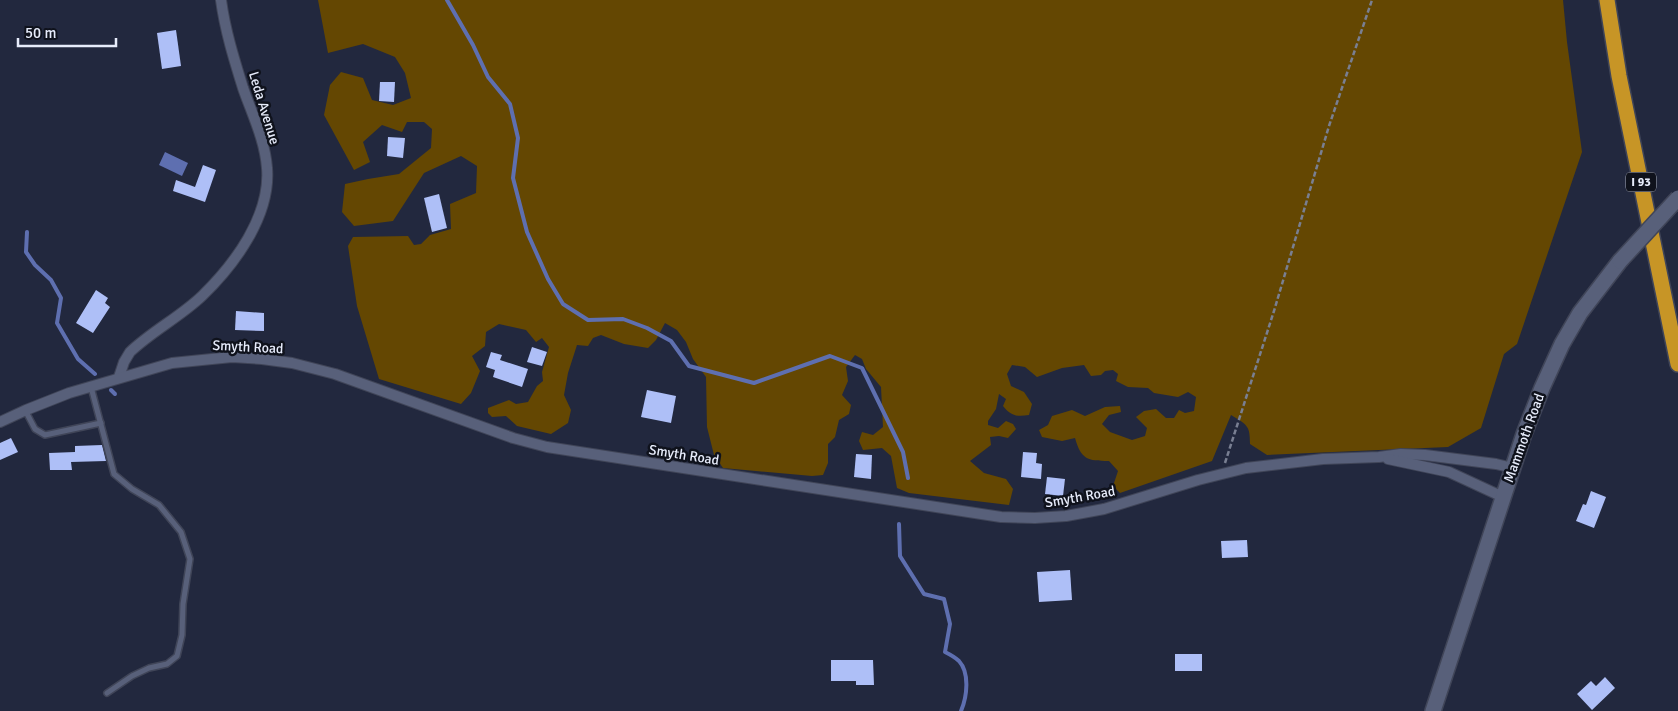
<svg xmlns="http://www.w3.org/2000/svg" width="1678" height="711" viewBox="0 0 1678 711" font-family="Signika,sans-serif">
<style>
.green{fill:#644702}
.water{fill:#5e6fb0}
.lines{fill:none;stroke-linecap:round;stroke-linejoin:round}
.stream{stroke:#5e6fb0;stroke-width:4}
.building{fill:#aebff7}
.service-casing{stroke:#404558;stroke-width:8}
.minor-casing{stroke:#404558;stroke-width:12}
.secondary-casing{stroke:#404558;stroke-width:18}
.motorway-casing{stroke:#404558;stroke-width:18}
.path{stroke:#797f92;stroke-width:2.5;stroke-dasharray:5 2.5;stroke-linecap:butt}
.service{stroke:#58607a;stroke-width:5}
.minor{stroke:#58607a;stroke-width:10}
.secondary{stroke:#58607a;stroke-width:15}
.motorway{stroke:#c79526;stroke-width:15}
.secondary-bridge-casing{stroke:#404558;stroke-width:18;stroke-linecap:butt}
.secondary-bridge{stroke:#58607a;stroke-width:15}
.labels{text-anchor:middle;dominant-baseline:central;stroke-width:5;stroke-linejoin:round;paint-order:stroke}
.shield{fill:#0f121c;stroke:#a6abb8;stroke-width:1}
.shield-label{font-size:12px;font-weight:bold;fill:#e7ecfb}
.street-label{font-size:14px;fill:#e7ecfb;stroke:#0f121c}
</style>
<rect width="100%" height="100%" fill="#22283e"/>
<path class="green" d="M318,0H1563L1567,42L1582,152L1517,344L1504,354L1481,428L1448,447L1267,455L1250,444C1250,425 1247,425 1231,415L1212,461L1120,493L1113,486L1118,471L1109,461C1087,461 1081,459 1075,438L1062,441L1042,437L1039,430L1048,425L1052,416L1072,410L1085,416L1105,407L1120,406L1121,412L1109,415L1102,424L1110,432L1132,440L1145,436L1147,428L1136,417L1144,411L1156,409L1166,418H1174L1179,410L1185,413L1194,411L1196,397L1188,392L1178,397L1154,393L1148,388L1128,387L1116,381L1118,374L1113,370L1105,371L1101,375L1091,376L1084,365L1062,368L1037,377L1025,367L1012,365L1007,374L1011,386L1024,392L1032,404L1029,415C1017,417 1011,416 1003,406L1006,399L999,394L996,409L988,421V425L998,428L1006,421L1013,424L1016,429L1008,438L999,436L990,437L991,445L970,461L984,473L1006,479L1013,489L1009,505L909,493L897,488L891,456L882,448L863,450L859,441L862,432L873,435L883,427L881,387L866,369L862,359L855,355L846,367L848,381L842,395L851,405L849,414L839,420L835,437L828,444V463L823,475L812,476L723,468L714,455L707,427L706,377L693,359L686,342L677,330L665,323L656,340L648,348L624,344L601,335L593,338L588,346L577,345L568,373L564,395L571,410L568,423L551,434L517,426L506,416L492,417L488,413V408L509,400L516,404L528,402L537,386L543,381L542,372L549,347L542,338L536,342L526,330L499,324L486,332L485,346L472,356L480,371L471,393L461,404L379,379L357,306L348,246L353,237L408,236L414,245L421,244L430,235L451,229L450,204L476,193L477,166L461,156L424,173L393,221L354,226L342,212L345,184L368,179L399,174L431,148L432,129L424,122H407L402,132L382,125L363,142L370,162L354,170L324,115L330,85L341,72L363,78L372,100L393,105L411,98L405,73L395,57L363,44L328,53Z"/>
<polygon class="water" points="165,152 188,163 182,176 159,165"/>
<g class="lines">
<g class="stream">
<polyline points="447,0 473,45 488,77 510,104 518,138 513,178 527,232 548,279 563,304 588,320 623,319 647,328 671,341 689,366 754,383 830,356 862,368 903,452 908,478"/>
<polyline points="27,232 26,252 35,265 51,280 61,298 57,323 78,359 95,374"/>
<polyline points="111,390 115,394"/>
<path d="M899,524L900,556L924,594L944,599L950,624L945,652C949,654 955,657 959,661C970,673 967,697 961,711"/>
</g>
</g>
<g class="building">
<polygon points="176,30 181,66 162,69 157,33"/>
<polygon points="380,82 395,82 394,102 379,101"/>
<polygon points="388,137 405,138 403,158 387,156"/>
<polygon points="203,165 216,170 205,202 173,191 176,180 195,187"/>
<polygon points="439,194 447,228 432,232 424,198"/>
<polygon points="96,290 108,298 105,303 110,307 93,333 76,323"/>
<polygon points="236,311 264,313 264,331 235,330"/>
<polygon points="532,347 547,352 542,366 527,362"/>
<polygon points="491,352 502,355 500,360 528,369 522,387 493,377 495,370 486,367"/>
<polygon points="647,390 676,396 671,423 641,417"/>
<polygon points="11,438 18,452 0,460 0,443"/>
<polygon points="102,445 106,461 71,462 72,470 50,470 49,453 75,452 75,446"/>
<polygon points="1023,452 1037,453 1036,463 1042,464 1041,479 1021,477"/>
<polygon points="856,454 872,455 871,479 854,477"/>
<polygon points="1047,477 1065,479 1063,496 1045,494"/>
<polygon points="1591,491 1606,497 1594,528 1576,521 1583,504 1586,505"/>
<polygon points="1247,540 1248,557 1222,558 1221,541"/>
<polygon points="1070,570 1072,600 1039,602 1037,572"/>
<rect x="1175" y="654" width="27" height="17"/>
<polygon points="831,660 873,660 874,685 856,685 856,681 831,681"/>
<polygon points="1605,677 1615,688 1592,710 1577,694 1591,681 1596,686"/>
</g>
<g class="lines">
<g class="service-casing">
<g id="service">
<polyline points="91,387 114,474 132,489 159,505 181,532 190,559 183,604 182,635 177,656 167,664 149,668 132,676 107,693"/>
<polyline points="25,410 35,429 45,435 101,423"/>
</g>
</g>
<g class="minor-casing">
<g id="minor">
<path d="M119,377L124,362L130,352C152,331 180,317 202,296C234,265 271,216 267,168C265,140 252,114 243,88C234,59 225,30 221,0"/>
<polyline points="0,422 26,410 69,393 172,363 232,357 262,359 292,363 335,374 513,438 547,447 1001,517 1035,518 1066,516 1104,509 1198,480 1246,468 1323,459 1379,457 1401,454 1425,455 1496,464 1513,468"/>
<polyline points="1388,459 1449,472 1503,497"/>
</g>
</g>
<g class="secondary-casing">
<polyline id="secondary" points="1433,711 1524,434 1542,388 1562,344 1580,313 1620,261"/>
</g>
<g class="motorway-casing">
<polyline id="motorway" points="1607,0 1619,76 1678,364"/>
</g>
<polyline class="path" points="1225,463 1274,311 1329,126 1372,0"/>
<use href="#service" class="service"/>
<use href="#minor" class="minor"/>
<use href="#secondary" class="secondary"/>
<use href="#motorway" class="motorway"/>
<g class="secondary-bridge-casing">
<polyline id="secondary-bridge" points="1620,261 1678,198"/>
</g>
<use href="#secondary-bridge" class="secondary-bridge"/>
</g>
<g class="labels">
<rect class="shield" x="1626" y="172.5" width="30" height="19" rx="4"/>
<g class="shield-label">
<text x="1641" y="182">I 93</text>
</g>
<g class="street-label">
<text transform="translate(264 108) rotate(73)">Leda Avenue</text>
<text transform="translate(248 347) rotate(3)">Smyth Road</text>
<text transform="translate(1524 438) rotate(-70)">Mammoth Road</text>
<text transform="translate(684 455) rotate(9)">Smyth Road</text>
<text transform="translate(1080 497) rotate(-10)">Smyth Road</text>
</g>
</g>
<path d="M18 38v8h98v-8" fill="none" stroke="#e7ecfb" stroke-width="2.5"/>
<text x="25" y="38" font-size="15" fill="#e7ecfb" stroke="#0f121c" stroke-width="4" paint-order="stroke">50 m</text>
</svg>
